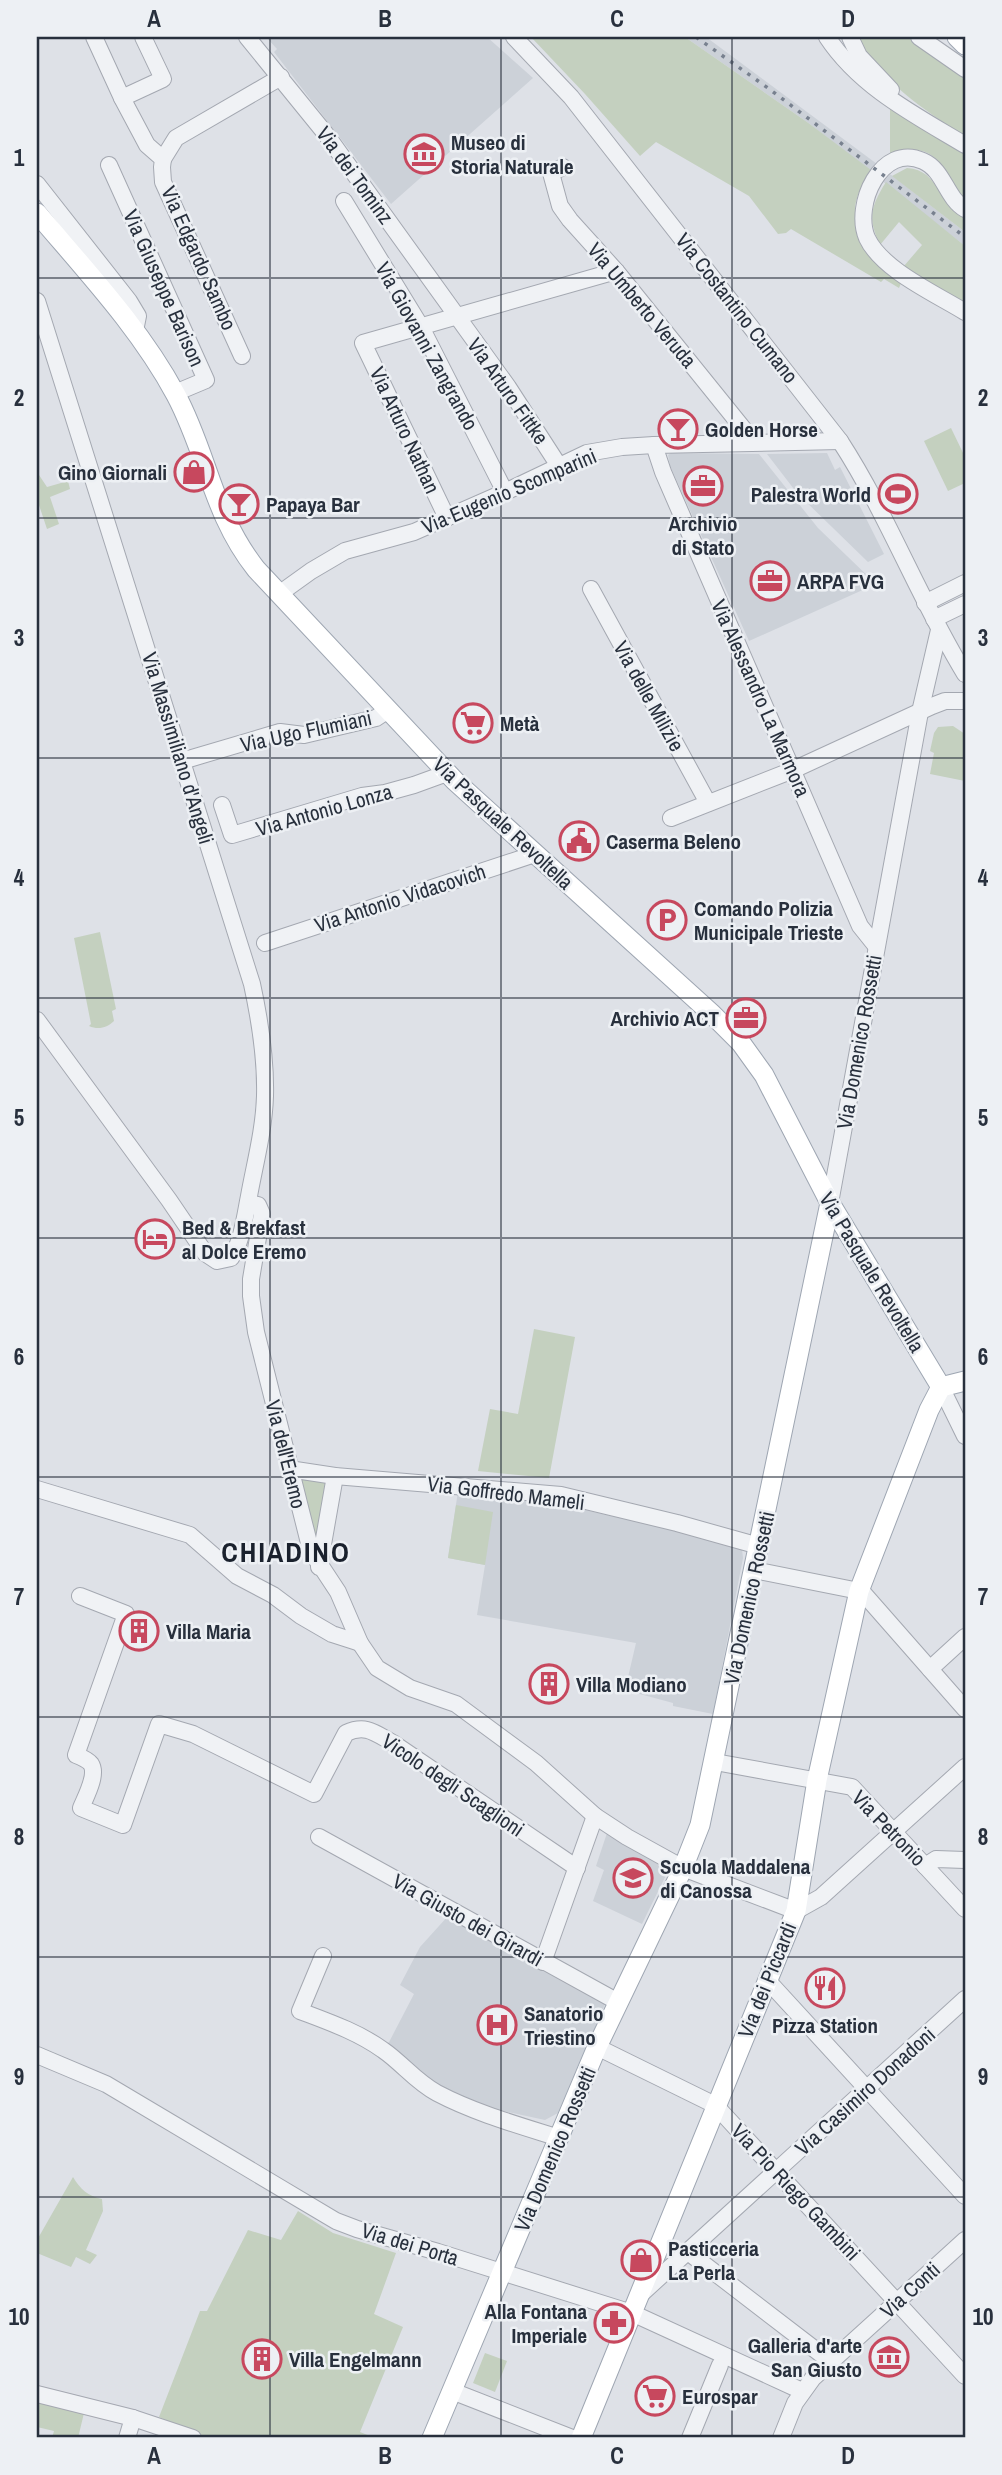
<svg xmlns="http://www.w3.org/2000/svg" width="1002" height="2475" viewBox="0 0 1002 2475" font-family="'Archivo Narrow',sans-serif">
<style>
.built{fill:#ccd1d8}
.green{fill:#c4d0bf}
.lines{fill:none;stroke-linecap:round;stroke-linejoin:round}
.minor-casing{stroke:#a4a8b1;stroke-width:18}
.major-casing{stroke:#9ea6b2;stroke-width:21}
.minor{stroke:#f0f2f5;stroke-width:16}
.major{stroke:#fff;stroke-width:19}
.rail{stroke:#78818f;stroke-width:3.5;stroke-dasharray:3.5 7;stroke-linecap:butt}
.grid{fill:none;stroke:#28303d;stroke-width:2;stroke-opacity:0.55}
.labels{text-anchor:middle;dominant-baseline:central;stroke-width:5;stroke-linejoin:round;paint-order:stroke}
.poi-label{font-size:21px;font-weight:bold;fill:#28303d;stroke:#edf0f4;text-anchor:start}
.street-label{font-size:21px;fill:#28303d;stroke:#edf0f4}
.district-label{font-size:28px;font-weight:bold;letter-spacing:2px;fill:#1a212d;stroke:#edf0f4}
.neatline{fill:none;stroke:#28303d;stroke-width:2.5}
.grid-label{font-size:23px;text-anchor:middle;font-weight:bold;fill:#28303d}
</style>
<rect width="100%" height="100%" fill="#dee1e7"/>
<g class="built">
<polygon points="266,37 487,37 533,78 391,204 274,52 277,49"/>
<polygon points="685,37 706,37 877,164 965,232 965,246 807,122"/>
<polygon points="671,453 759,454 818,528 876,584 749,641 670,466 668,455"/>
<polygon points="827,453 835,470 840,467 884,554 868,562 797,493 767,454"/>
<polygon points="458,1491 558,1504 696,1535 742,1549 743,1558 713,1714 673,1706 673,1703 625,1690 636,1643 477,1615 485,1565 448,1558"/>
<polygon points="608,1830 671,1865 642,1924 593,1901 604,1870 596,1866"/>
<polygon points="448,1916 605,2004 558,2113 545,2120 489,2108 441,2089 387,2046 414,1994 400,1985 420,1947"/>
</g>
<g class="green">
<path d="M531,37H685L807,122L871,170C864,182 855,196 855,210C854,238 885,262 902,281L899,288L884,279L881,282L791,229L786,233L778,234L749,196L656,142L640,156L585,94Z"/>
<path d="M856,37H907L965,79V136C924,111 880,80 856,37Z"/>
<path d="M890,109L965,153V199C938,173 942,136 890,156Z"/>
<path d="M907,168C941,170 937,207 965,217V232L892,176Z"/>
<path d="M886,182L965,246V305L904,266L922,245L899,222L880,245C867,218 871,206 886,182Z"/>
<polygon points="951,428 965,457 965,483 948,491 924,441"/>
<polygon points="37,472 47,487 68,481 70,489 50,497 59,524 47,529 37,499"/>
<polygon points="953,726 965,734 965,781 930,774 934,753 930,751 934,733 938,727"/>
<path d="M100,932L116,1009L112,1011L114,1021C107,1028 98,1030 89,1026L91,1024L74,938Z"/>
<polygon points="534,1329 575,1337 549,1478 478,1471 490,1409 518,1414"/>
<polygon points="298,1477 326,1480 317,1547"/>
<polygon points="456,1505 493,1512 485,1565 448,1558"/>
<path d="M73,2177C80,2189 88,2196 102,2199L103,2211L86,2250L97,2255L90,2264L76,2257L71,2267L37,2253V2240Z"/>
<polygon points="298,2211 333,2233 396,2253 374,2314 403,2327 360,2432 370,2436 369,2438 207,2438 159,2417 200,2311 207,2311 248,2230 281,2240"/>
<polygon points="485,2353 507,2361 495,2392 473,2383"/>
<polygon points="37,2399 84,2413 78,2438 52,2438 54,2431 37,2427"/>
</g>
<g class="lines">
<g class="minor-casing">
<g id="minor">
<polyline points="94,37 122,98 163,79 143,37"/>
<polyline points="247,37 325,133 508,387 559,466"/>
<path d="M514,37L571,97L840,441C888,515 919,599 965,674"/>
<path d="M827,37C860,87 915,115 965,145"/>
<polyline points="850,37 859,56 891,90"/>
<polyline points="919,37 965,69"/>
<polyline points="122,98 147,145 163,159 162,167 163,182 242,356"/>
<polyline points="163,159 176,138 281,77"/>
<polyline points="109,165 206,380 175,393"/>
<polyline points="563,167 551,173 560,206 570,220 616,271 754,442"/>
<polyline points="37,184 129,301 138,316 135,331"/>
<polyline points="344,201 421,327 505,492"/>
<path d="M965,209C946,198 944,170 923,161C881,142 853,205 867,238C882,270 936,294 965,312"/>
<path d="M37,301L252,984C260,1021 266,1058 265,1096C264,1130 255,1163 249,1196C245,1216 242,1242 231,1258L217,1261L205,1253L169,1200L37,1020"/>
<polyline points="654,445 663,472 860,926 876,946"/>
<polyline points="447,518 363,343 616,271"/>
<polyline points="591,589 708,803"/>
<polyline points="279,594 311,571 345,551 414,532 505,492 587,453 622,447 654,445 840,441"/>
<polyline points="925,603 965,583"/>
<polyline points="934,619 965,604"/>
<polyline points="182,761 280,732 304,735 376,718 388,710"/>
<polyline points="222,805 232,835 362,796 385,793 414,785 447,773"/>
<polyline points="671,818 793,770 932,706 945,701 965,701"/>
<polyline points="265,943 535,854"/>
<polyline points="248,1203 258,1205 262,1214 251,1279 251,1296 256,1332 311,1551 338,1592 360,1643 377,1668 410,1688 456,1704 536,1763 595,1816 627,1837 683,1868 796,1911 821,1897 965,1767"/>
<polyline points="830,1203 920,712 939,630"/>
<polyline points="941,1387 965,1436"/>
<polyline points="289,1469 335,1476 561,1495 677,1523 759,1546"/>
<polyline points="37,1489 190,1535 237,1576 273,1595 301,1616 332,1634 360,1643"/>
<polyline points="319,1567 335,1476"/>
<polyline points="754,1570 859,1591 864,1594 965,1709"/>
<path d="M80,1596L126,1614L76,1755C81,1757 88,1760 91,1764C98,1775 85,1798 81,1808L123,1825L159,1724L193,1734L314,1794L346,1733C366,1724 375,1733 393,1743L577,1868"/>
<polyline points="930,1669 965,1637"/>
<polyline points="715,1762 852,1787 965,1909"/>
<polyline points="319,1837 618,2002"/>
<polyline points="925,1866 936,1859 965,1860"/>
<path d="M323,1956L300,2011C329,2022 358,2032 383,2050C402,2063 416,2082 437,2093C475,2113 518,2125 559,2138"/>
<polyline points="543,1962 595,1816"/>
<polyline points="768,1981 965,2196"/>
<polyline points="597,2047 715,2105 965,2376"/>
<polyline points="37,2055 106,2084 336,2221 357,2229 438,2252 632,2313 802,2391"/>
<polyline points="688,2252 830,2361"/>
<polyline points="641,2294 965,1999"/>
<polyline points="452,2391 572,2438"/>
<polyline points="37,2394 133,2418 193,2438"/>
<polyline points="127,2438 133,2418"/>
<polyline points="690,2438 720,2365"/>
<polyline points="781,2438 795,2403 813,2378 965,2240"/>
</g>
</g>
<g class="major-casing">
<g id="major">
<polyline points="957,37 965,45"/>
<path d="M37,213C86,271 140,328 176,395C208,455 212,513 256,569L455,781L711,1013L741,1043L764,1075L830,1203L941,1387"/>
<polyline points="941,1387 965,1381"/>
<polyline points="432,2438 597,2047 683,1868 700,1825 830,1203"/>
<polyline points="581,2438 796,1911 817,1780 859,1591 929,1410 941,1387"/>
</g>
</g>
<use href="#minor" class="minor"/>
<use href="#major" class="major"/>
<polyline class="rail" points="696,37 768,88 965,237"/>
</g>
<path class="grid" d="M270,37V2438M501,37V2438M732,37V2438M37,278H965M37,518H965M37,758H965M37,998H965M37,1238H965M37,1477H965M37,1717H965M37,1957H965M37,2197H965"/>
<defs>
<g id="museum-ring" transform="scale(2.0125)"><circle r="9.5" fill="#edf0f4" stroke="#c7485e" stroke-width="1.5"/><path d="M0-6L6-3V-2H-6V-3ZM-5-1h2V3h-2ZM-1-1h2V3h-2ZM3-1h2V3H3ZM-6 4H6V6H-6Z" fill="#c7485e"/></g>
<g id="bar-ring" transform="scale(2.0125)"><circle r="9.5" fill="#edf0f4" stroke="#c7485e" stroke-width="1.5"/><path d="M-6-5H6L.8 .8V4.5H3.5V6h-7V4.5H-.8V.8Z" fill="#c7485e"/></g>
<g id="shop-ring" transform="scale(2.0125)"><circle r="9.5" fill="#edf0f4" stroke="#c7485e" stroke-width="1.5"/><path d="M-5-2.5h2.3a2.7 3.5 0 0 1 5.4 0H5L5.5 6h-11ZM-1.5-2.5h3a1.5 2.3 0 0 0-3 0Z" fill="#c7485e"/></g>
<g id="office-ring" transform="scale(2.0125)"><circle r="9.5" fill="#edf0f4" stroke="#c7485e" stroke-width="1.5"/><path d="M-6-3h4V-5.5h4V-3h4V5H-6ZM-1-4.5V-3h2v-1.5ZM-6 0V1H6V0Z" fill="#c7485e"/></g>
<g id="stadium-ring" transform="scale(2.0125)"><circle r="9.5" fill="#edf0f4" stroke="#c7485e" stroke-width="1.5"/><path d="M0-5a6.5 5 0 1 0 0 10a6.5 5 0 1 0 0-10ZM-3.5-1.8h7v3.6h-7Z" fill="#c7485e"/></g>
<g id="supermarket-ring" transform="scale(2.0125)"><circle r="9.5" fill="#edf0f4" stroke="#c7485e" stroke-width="1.5"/><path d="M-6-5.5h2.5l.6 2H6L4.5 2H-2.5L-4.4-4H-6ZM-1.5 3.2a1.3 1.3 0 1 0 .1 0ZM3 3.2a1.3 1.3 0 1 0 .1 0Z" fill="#c7485e"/></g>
<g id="civic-ring" transform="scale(2.0125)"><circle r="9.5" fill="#edf0f4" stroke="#c7485e" stroke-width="1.5"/><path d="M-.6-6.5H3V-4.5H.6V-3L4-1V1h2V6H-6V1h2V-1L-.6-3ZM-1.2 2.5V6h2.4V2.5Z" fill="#c7485e"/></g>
<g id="parking-ring" transform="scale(2.0125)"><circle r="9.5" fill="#edf0f4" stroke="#c7485e" stroke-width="1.5"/><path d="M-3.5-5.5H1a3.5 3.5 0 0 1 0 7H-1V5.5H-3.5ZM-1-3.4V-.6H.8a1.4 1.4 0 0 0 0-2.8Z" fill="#c7485e"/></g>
<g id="hotel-ring" transform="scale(2.0125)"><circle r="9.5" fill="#edf0f4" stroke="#c7485e" stroke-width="1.5"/><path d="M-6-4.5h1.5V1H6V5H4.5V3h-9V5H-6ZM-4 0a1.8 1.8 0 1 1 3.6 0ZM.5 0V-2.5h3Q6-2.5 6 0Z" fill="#c7485e"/></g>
<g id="building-ring" transform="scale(2.0125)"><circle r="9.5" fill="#edf0f4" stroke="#c7485e" stroke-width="1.5"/><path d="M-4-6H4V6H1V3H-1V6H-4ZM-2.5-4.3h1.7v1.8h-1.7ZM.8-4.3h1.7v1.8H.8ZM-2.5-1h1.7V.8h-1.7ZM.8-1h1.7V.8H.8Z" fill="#c7485e"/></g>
<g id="school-ring" transform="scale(2.0125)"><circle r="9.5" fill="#edf0f4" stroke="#c7485e" stroke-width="1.5"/><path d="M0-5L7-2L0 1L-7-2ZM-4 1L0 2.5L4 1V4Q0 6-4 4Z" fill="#c7485e"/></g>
<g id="restaurant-ring" transform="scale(2.0125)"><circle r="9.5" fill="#edf0f4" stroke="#c7485e" stroke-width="1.5"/><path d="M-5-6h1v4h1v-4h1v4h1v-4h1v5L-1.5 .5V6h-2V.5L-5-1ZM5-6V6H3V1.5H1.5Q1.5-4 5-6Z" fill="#c7485e"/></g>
<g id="hospital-ring" transform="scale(2.0125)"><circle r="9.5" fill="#edf0f4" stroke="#c7485e" stroke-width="1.5"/><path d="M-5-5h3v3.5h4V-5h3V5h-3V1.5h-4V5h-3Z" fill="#c7485e"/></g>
<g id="pharmacy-ring" transform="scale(2.0125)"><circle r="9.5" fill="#edf0f4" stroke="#c7485e" stroke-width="1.5"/><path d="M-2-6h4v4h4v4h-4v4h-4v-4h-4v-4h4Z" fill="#c7485e"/></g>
</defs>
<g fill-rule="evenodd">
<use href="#museum-ring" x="424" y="154"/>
<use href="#bar-ring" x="678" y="429"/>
<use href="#shop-ring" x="194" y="472"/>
<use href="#office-ring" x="703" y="486"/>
<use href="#stadium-ring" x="898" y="494"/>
<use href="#bar-ring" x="239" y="504"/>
<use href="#office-ring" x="770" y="581"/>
<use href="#supermarket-ring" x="473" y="723"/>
<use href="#civic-ring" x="579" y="841"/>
<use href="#parking-ring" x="667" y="920"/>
<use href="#office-ring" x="746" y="1018"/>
<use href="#hotel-ring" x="155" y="1239"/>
<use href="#building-ring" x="139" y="1631"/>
<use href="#building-ring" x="549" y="1684"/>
<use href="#school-ring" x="633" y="1878"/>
<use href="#restaurant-ring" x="825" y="1988"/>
<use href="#hospital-ring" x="497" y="2025"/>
<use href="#shop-ring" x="641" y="2260"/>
<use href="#pharmacy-ring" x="614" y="2323"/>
<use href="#museum-ring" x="889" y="2357"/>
<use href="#building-ring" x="262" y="2359"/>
<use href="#supermarket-ring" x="655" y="2396"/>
</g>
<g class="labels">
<g class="poi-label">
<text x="451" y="142">Museo di<tspan x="451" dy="24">Storia Naturale</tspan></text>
<text x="705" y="429">Golden Horse</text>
<text x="167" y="472" text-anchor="end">Gino Giornali</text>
<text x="871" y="494" text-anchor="end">Palestra World</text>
<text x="266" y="504">Papaya Bar</text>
<text x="703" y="523" text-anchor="middle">Archivio<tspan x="703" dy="24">di Stato</tspan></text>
<text x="797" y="581">ARPA FVG</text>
<text x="500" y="723">Metà</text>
<text x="606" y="841">Caserma Beleno</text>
<text x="694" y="908">Comando Polizia<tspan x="694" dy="24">Municipale Trieste</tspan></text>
<text x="719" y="1018" text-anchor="end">Archivio ACT</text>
<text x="182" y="1227">Bed &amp; Brekfast<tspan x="182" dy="24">al Dolce Eremo</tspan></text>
<text x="166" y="1631">Villa Maria</text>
<text x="576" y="1684">Villa Modiano</text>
<text x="660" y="1866">Scuola Maddalena<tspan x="660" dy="24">di Canossa</tspan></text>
<text x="524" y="2013">Sanatorio<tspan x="524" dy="24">Triestino</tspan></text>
<text x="825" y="2025" text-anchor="middle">Pizza Station</text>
<text x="668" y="2248">Pasticceria<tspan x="668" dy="24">La Perla</tspan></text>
<text x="587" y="2311" text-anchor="end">Alla Fontana<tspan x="587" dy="24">Imperiale</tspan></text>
<text x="862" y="2345" text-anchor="end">Galleria d'arte<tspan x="862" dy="24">San Giusto</tspan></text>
<text x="289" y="2359">Villa Engelmann</text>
<text x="682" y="2396">Eurospar</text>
</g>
<g class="street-label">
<text transform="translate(355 175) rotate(54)">Via dei Tominz</text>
<text transform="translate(199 258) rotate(66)">Via Edgardo Sambo</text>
<text transform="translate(164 288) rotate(66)">Via Giuseppe Barison</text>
<text transform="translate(642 305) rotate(50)">Via Umberto Veruda</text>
<text transform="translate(737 308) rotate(52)">Via Costantino Cumano</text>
<text transform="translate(427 346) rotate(61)">Via Giovanni Zangrando</text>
<text transform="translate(508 391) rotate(55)">Via Arturo Fittke</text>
<text transform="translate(405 430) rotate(65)">Via Arturo Nathan</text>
<text transform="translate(509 491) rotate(-23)">Via Eugenio Scomparini</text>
<text transform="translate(649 696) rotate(61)">Via delle Milizie</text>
<text transform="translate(761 698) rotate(66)">Via Alessandro La Marmora</text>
<text transform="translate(306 731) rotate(-12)">Via Ugo Flumiani</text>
<text transform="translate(178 748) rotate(73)">Via Massimiliano d'Angeli</text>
<text transform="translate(324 810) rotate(-16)">Via Antonio Lonza</text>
<text transform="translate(503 823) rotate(43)">Via Pasquale Revoltella</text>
<text transform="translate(400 898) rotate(-18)">Via Antonio Vidacovich</text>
<text transform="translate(859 1042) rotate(-80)">Via Domenico Rossetti</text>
<text transform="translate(872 1272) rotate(59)">Via Pasquale Revoltella</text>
<text transform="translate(286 1454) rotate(76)">Via dell'Eremo</text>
<text transform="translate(506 1493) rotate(7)">Via Goffredo Mameli</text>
<text transform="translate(749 1598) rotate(-78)">Via Domenico Rossetti</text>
<text transform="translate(453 1785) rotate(34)">Vicolo degli Scaglioni</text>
<text transform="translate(889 1828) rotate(46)">Via Petronio</text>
<text transform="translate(468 1920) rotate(29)">Via Giusto dei Girardi</text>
<text transform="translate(767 1980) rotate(-68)">Via dei Piccardi</text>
<text transform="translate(865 2091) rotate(-42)">Via Casimiro Donadoni</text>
<text transform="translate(555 2149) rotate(-67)">Via Domenico Rossetti</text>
<text transform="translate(796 2192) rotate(47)">Via Pio Riego Gambini</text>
<text transform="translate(410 2244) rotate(17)">Via dei Porta</text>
<text transform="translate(910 2290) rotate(-42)">Via Conti</text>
</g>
<g class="district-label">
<text x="286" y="1552">CHIADINO</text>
</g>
</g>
<rect width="1002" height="2475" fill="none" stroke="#edf0f4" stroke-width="77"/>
<rect x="38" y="38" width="926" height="2398" class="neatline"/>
<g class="grid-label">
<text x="154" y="27">A</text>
<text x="385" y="27">B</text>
<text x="617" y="27">C</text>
<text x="848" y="27">D</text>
<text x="19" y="166">1</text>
<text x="983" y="166">1</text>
<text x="19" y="406">2</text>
<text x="983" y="406">2</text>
<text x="19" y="646">3</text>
<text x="983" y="646">3</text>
<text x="19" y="886">4</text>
<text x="983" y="886">4</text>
<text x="19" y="1126">5</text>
<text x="983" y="1126">5</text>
<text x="19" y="1365">6</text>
<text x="983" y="1365">6</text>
<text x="19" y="1605">7</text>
<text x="983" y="1605">7</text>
<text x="19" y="1845">8</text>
<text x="983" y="1845">8</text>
<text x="19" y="2085">9</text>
<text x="983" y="2085">9</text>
<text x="19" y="2325">10</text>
<text x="983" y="2325">10</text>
<text x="154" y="2464">A</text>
<text x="385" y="2464">B</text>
<text x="617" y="2464">C</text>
<text x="848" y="2464">D</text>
</g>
</svg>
